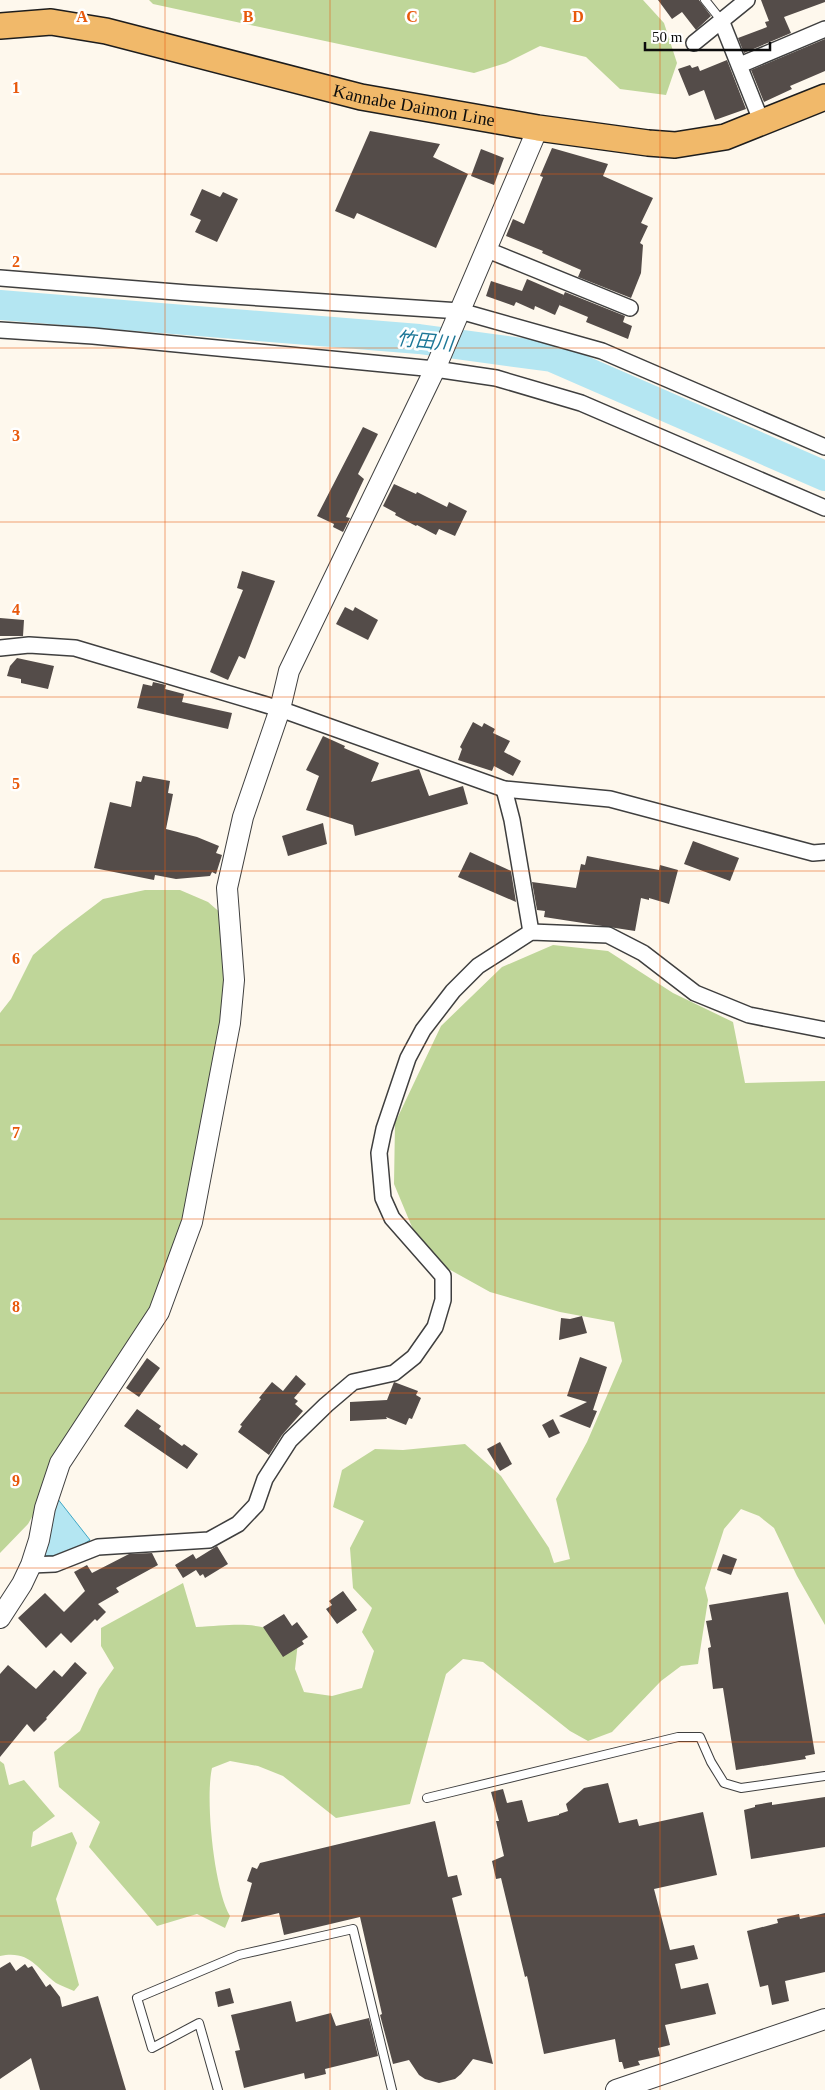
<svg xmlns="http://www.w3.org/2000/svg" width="825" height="2090" viewBox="0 0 825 2090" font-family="'Times New Roman','Noto Sans JP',serif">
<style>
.forest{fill:#bfd699}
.water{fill:#b4e6f2;stroke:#3fa7c5}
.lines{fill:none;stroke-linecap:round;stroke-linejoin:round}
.river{stroke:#b4e6f2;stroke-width:30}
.building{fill:#544c49}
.service-casing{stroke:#3f3f3f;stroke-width:10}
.minor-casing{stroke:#3f3f3f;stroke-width:18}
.tertiary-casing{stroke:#3f3f3f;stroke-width:22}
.primary-casing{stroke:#1d1d1d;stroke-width:28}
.service{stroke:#fff;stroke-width:8}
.minor{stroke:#fff;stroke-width:15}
.tertiary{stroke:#fff;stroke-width:20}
.primary{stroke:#f1b96a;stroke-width:25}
.grid{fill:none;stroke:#e8590c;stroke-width:1;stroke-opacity:0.55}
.labels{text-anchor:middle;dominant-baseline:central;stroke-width:5;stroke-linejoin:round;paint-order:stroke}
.street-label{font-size:18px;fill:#0c0c0c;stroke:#fff}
.water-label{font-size:19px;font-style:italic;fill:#1d7797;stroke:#fff}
.grid-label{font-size:16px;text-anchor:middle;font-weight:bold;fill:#e8590c;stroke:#fff;stroke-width:5;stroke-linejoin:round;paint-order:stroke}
</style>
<rect width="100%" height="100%" fill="#fef8ed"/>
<g class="forest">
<polygon points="149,0 643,0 664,23 677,63 666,95 620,89 586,57 540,46 506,63 474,73 153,4"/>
<polygon points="145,890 180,890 208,902 223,915 227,1024 187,1213 147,1315 28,1524 0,1553 0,1013 11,999 33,955 62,930 103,899"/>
<path d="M553,945L608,951L673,993L733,1022L745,1083L825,1081V1625L797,1576L774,1528L759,1516L741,1509L724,1529L705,1588L708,1600L698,1664L681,1666L661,1681L612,1732L588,1741L570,1731L483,1662L463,1659L446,1674L410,1804L336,1818L283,1776L258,1766L230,1761L212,1768C205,1799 214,1889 230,1916L225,1928L197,1914L157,1926L89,1847L100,1822L59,1787L54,1752L80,1731L99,1689L114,1668L101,1646V1628L183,1583L196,1627C239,1625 259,1619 298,1642L295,1669L304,1692L332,1696L362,1688L374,1651L362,1632L372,1608L353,1588L350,1548L364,1521L333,1507L342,1470L375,1449L403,1450L465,1444L501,1476L549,1548L554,1563L570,1559L556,1499L587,1442L622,1361L614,1322L560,1312L490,1292L445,1267L417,1239L394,1184L395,1123L441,1026L502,967Z"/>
<path d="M0,1761L4,1764L9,1785L24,1780L55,1816L33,1832L31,1847L72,1832L77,1843L56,1899L79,1985L74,1991C68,1988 61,1986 56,1983C36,1968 30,1950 0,1956Z"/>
</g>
<polygon class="water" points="57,1498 90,1540 66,1555 41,1556"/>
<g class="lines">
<polyline class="river" points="0,305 419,339 552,357 825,476"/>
</g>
<g class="building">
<polygon points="658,0 699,0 711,16 696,30 682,12 672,19"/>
<polygon points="761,0 825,0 825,2 784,17 791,33 744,53 738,38 767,27 765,22 769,21"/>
<polygon points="825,39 825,71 790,86 792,89 764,102 751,70"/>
<polygon points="727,60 746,109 715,120 704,90 689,96 678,69 690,65 692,68 698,66 700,71"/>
<polygon points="370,131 440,144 433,157 468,174 436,248 357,213 354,219 335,211"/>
<polygon points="552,148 608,164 603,176 653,198 641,223 648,226 640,243 643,245 641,273 631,298 578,277 581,270 542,253 543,251 506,236 513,219 524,224 543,177 540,176"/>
<polygon points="481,149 504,158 494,185 471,176"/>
<polygon points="202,189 220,197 223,192 238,199 217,242 195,232 201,220 190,215"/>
<polygon points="527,279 564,295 555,315 535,306 534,310 516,302 514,306 486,296 491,281 522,291"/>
<polygon points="565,292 625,316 623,322 632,326 628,339 586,322 588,317 559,305"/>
<polygon points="363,427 378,434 358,474 364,479 346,517 350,518 343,532 333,527 334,524 317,516"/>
<polygon points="394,484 416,494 417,492 447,507 449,502 467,511 455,536 439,529 436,535 417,525 416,526 395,515 396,513 383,506"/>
<polygon points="242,571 275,581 245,659 239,656 228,680 210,672 243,590 237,588"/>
<polygon points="345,607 353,611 355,607 378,620 368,640 336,624"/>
<polygon points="0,618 24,620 23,636 0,636"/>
<polygon points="17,658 54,666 48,689 21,683 21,679 7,676 10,666"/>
<polygon points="153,682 166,685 165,689 184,694 182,702 232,713 228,729 137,708 143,684 152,686"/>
<polygon points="473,722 482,727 484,723 495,729 493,733 510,741 504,752 521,761 513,776 494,766 492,771 458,760 462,749 460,747"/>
<polygon points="323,736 345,746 344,748 379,763 371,782 419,769 429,796 463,786 468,804 355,836 353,825 306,810 319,776 306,770"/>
<polygon points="143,776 170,781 168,793 173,794 166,829 197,837 219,846 216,853 222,855 216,874 212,872 210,876 176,879 155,875 154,880 94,868 110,802 131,807 136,781 141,782"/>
<polygon points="323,823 327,844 288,856 282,836"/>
<polygon points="693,841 739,858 730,881 684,864"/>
<polygon points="470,852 511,871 516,902 458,877"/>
<polygon points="587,856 659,870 660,865 678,870 669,904 649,898 649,900 641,898 635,931 544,917 545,911 537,910 532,882 576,888 581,864 585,865"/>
<polygon points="582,1316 587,1333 559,1340 561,1318 570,1319"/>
<polygon points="580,1357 607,1367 593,1410 597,1411 590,1428 559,1416 587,1402 567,1396"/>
<polygon points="147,1358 160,1368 139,1397 126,1388"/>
<polygon points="296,1375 306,1384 294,1398 298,1401 295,1404 303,1411 282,1435 269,1455 238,1432 242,1426 240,1425 261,1399 259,1398 272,1382 283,1391"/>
<polygon points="394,1382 418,1391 416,1395 421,1398 412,1419 409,1418 406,1425 386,1417 387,1419 350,1421 350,1402 387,1400"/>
<polygon points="137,1409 161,1426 159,1429 182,1446 184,1444 198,1454 187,1469 124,1426"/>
<polygon points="553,1419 560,1433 549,1438 542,1425"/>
<polygon points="500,1442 512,1464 500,1471 487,1449"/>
<polygon points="217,1546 228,1564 205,1578 203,1574 200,1576 196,1570 183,1578 175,1565 193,1554 196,1559"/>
<polygon points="152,1553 158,1565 116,1588 119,1592 98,1604 106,1612 97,1621 95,1619 71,1643 61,1633 46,1648 18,1618 45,1593 64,1612 85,1591 74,1572 87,1565 92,1573 129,1554"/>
<polygon points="723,1554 737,1559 731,1575 717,1570"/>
<polygon points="343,1591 357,1610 337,1624 326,1609 332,1605 329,1601"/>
<polygon points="788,1592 815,1754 805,1756 806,1759 736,1770 723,1688 713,1689 708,1648 711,1647 706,1621 712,1620 709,1605"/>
<polygon points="284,1614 292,1626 297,1622 308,1637 302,1641 304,1644 283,1657 263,1627"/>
<polygon points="75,1662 87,1673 46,1718 47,1719 34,1732 27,1724 0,1757 0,1674 8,1665 36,1689 54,1670 62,1677"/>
<polygon points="608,1783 619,1823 637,1819 639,1826 703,1812 717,1875 654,1889 670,1950 694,1945 698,1959 675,1964 681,1989 708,1983 716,2014 665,2025 670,2045 658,2048 660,2056 638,2061 640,2065 624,2069 622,2062 619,2062 615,2039 544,2054 527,1976 525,1977 501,1878 496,1879 492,1861 504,1856 496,1821 499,1821 491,1792 503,1789 507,1803 522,1800 528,1822 559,1815 559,1814 568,1811 566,1804 584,1788"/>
<polygon points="825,1797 825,1847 751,1859 744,1810 755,1807 755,1805 772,1802 772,1805"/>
<polygon points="435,1821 448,1877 457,1875 462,1895 452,1898 493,2064 473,2059 461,2074 455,2079 439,2083 425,2079 419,2075 409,2060 393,2064 380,2015 382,2014 360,1917 284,1935 279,1913 241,1922 252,1883 247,1881 252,1867 257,1869 260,1863"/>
<polygon points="825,1913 825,1972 785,1981 789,2001 772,2005 768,1985 760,1987 747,1931 778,1923 777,1919 799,1914 800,1919"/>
<polygon points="10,1962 16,1971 25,1964 28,1968 32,1966 46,1987 50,1984 60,1997 62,2007 98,1996 126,2090 40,2090 31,2058 0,2079 0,1968"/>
<polygon points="230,1988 234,2003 218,2007 215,1992"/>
<polygon points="291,2001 296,2022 331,2013 336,2026 369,2018 378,2056 325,2069 326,2074 305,2079 304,2073 244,2088 235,2051 240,2050 231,2015"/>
</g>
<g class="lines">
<g class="service-casing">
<g id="service">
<polyline points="705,0 721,20"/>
<polyline points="427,1798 678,1737 700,1737 711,1762 724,1783 741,1788 825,1776"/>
<polyline points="218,2090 199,2023 152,2048 137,1998 239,1955 353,1929 392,2090"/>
</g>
</g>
<g class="minor-casing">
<g id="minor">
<polyline points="721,20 762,123"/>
<polyline points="694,43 747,0"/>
<polyline points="740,65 825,29"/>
<polyline points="485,249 630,308"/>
<polyline points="0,278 188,293 460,311 602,351 825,447"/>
<polyline points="0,330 93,336 435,369 496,378 581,403 825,508"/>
<polyline points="0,648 29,645 75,648 280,709 504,789 610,799 813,853 825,852"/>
<polyline points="504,789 512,820 531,932"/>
<polyline points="31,1565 55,1564 98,1547 209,1540 238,1524 256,1505 265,1479 290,1440 326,1405 353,1382 394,1373 414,1357 435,1327 443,1300 443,1276 392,1218 383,1198 379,1153 384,1129 408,1058 423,1030 453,991 478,966 531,932 608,935 643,953 695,993 749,1015 825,1030"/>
</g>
</g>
<g class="tertiary-casing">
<g id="tertiary">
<polyline points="0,1618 22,1584 31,1565 39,1540 45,1508 60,1463 159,1312 192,1222 230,1023 234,980 227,888 243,817 280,709 289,671 435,369 538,128"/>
<polyline points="616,2090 825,2019"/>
</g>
</g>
<g class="primary-casing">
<g id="primary">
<path id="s1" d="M0,26L51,22L106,31L361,97L538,128L648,143L675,145L725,137L825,97"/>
</g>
</g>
<use href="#service" class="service"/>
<use href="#minor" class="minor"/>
<use href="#tertiary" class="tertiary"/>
<use href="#primary" class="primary"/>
</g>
<path class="grid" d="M165,0V2090M330,0V2090M495,0V2090M660,0V2090M0,174H825M0,348H825M0,522H825M0,697H825M0,871H825M0,1045H825M0,1219H825M0,1393H825M0,1568H825M0,1742H825M0,1916H825"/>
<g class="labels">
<g class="street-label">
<text stroke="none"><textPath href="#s1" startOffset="424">Kannabe Daimon Line</textPath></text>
</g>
<g class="water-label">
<text transform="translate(425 341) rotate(6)">竹田川</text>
</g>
</g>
<g class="grid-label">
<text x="82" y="22">A</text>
<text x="248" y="22">B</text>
<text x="412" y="22">C</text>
<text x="578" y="22">D</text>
<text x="16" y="93">1</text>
<text x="16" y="267">2</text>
<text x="16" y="441">3</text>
<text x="16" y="615">4</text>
<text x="16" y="789">5</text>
<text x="16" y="964">6</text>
<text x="16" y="1138">7</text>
<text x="16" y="1312">8</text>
<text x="16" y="1486">9</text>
</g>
<path d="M645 42v8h125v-8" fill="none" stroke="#0c0c0c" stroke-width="2.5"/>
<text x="652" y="42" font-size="15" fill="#0c0c0c" stroke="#ffffff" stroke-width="4" paint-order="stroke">50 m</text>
</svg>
